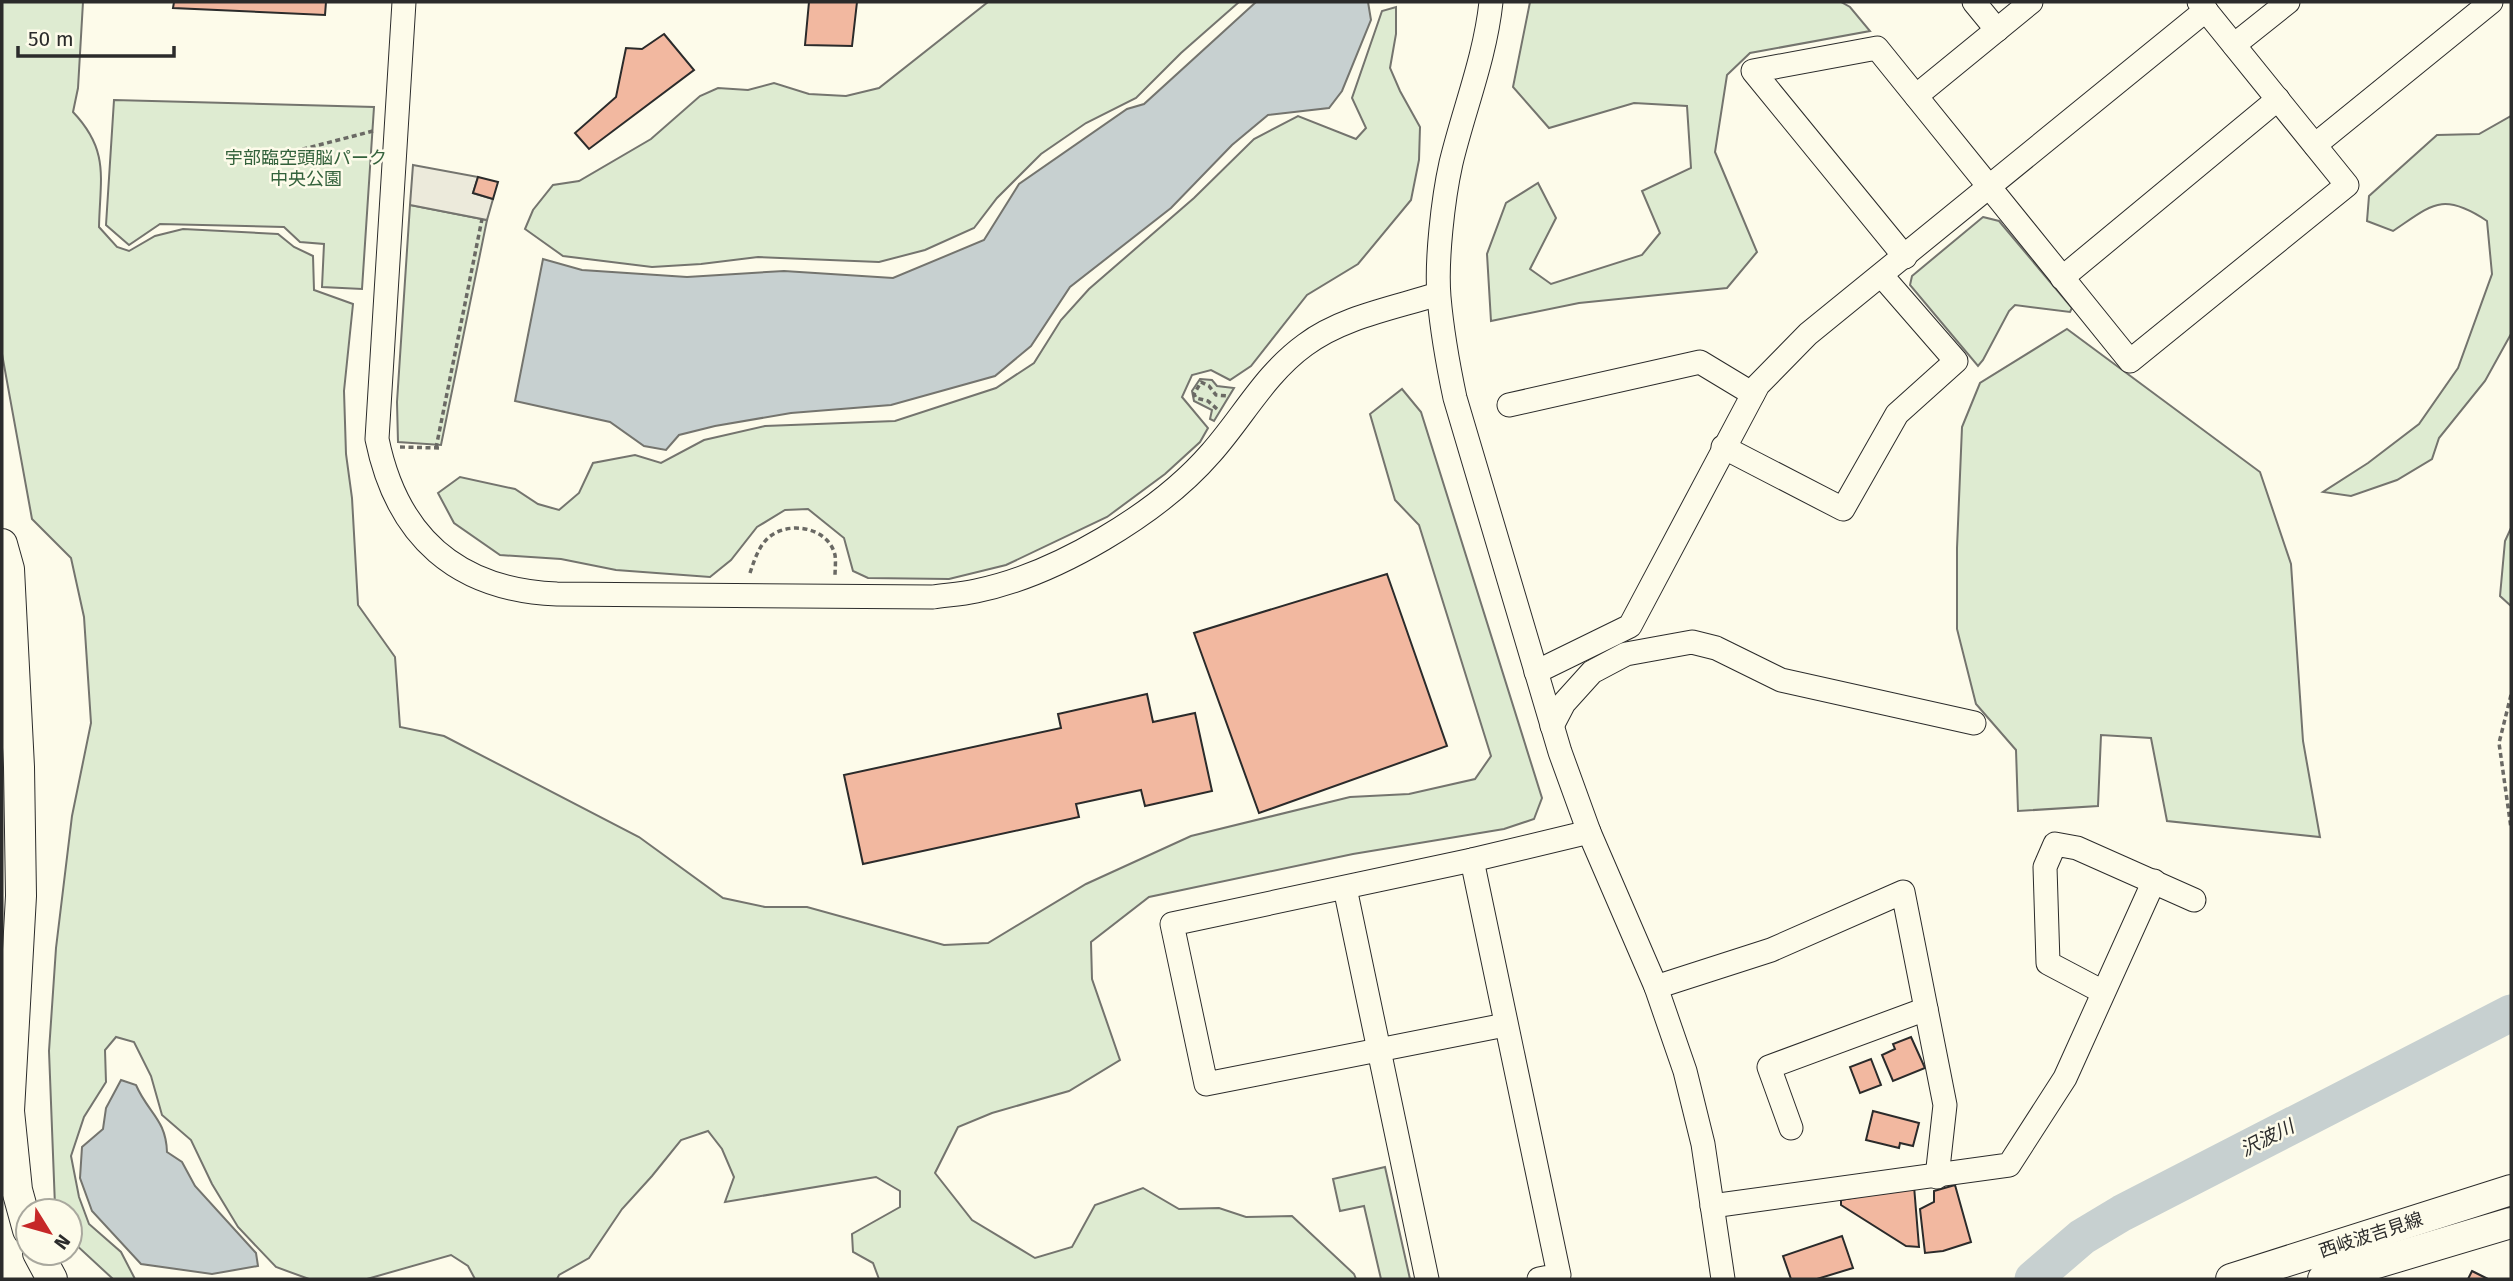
<svg xmlns="http://www.w3.org/2000/svg" width="2513" height="1281" viewBox="0 0 2513 1281" font-family="'Fira Sans','Noto Sans JP',sans-serif">
<style>
.green{fill:#deebd1;stroke:#74746e;stroke-width:2}
.parking{fill:#eceadb;stroke:#74746e;stroke-width:2}
.water{fill:#c7d0d0;stroke:#74746e;stroke-width:2}
.lines{fill:none;stroke-linecap:round;stroke-linejoin:round}
.river{stroke:#c7d0d0;stroke-width:37}
.building{fill:#f2b8a0;stroke:#2b2b2b;stroke-width:2}
.minor-casing{stroke:#2b2b2b;stroke-width:25}
.major-casing{stroke:#2b2b2b;stroke-width:32}
.path{stroke:#6a6964;stroke-width:3.5;stroke-dasharray:5 3.5;stroke-linecap:butt}
.minor{stroke:#fdfbea;stroke-width:23}
.major{stroke:#fdfbea;stroke-width:30}
.labels{text-anchor:middle;dominant-baseline:central;stroke-width:5;stroke-linejoin:round;paint-order:stroke}
.park-label{font-size:18px;fill:#34623c;stroke:#fdfbea}
.street-label{font-size:18px;fill:#2b2b2b;stroke:#fdfbea}
.water-label{font-size:19px;font-style:italic;fill:#2b2b2b;stroke:#fdfbea}
</style>
<rect width="100%" height="100%" fill="#fdfbea"/>
<g class="green">
<path d="M2,2H83L78,88L73,112C110,151 100,178 99,227L117,247L129,251L155,236L183,229L278,234L294,247L313,256L314,290L353,304L344,391L346,454L352,498L358,605L395,657L400,727L444,736L639,837L723,898L765,907H807L944,945L988,943L1086,884L1191,836L1350,797L1409,794L1475,779L1491,756L1419,525L1395,500L1370,414L1402,389L1421,412L1542,798L1534,819L1504,829L1353,854L1149,897L1091,942L1092,979L1120,1060L1069,1091L992,1113L958,1127L935,1173L972,1220L1035,1258L1072,1247L1095,1205L1143,1188L1179,1209L1219,1208L1246,1217L1292,1216L1354,1274L1356,1279H879L873,1263L853,1252L852,1234L900,1207V1191L876,1177L725,1202L734,1177L722,1149L708,1131L681,1140L652,1176L622,1209L589,1258L559,1275L557,1279H475L468,1266L451,1255L367,1279H309L276,1267L238,1227L212,1184L191,1140L162,1115L151,1076L134,1042L116,1037L105,1050L106,1082L84,1117L71,1156L79,1197L89,1224L121,1252L135,1279H113L74,1243L70,1235V1211H58L55,1206L49,1051L56,948L72,816L91,723L84,617L71,558L32,519L2,354Z"/>
<polygon points="988,2 1239,2 1181,53 1136,98 1086,123 1041,154 997,198 974,228 925,250 879,262 758,257 701,264 652,267 563,256 525,229 533,210 553,185 579,181 651,139 700,96 718,88 748,90 774,83 809,94 846,96 879,88"/>
<polygon points="1530,2 1841,2 1850,7 1870,31 1750,53 1727,75 1715,152 1757,252 1727,288 1579,303 1491,321 1487,254 1506,203 1538,183 1556,218 1530,269 1551,284 1642,255 1660,233 1642,191 1691,168 1687,106 1634,103 1549,128 1513,87"/>
<polygon points="1396,7 1396,34 1390,68 1400,91 1420,127 1419,160 1411,200 1358,264 1307,295 1251,366 1230,380 1211,370 1192,375 1182,397 1208,428 1200,442 1165,474 1107,517 1006,565 949,579 868,578 853,571 844,538 808,509 785,510 757,527 731,560 710,577 616,570 561,559 500,555 454,523 438,493 460,477 515,489 538,504 559,510 579,493 593,463 635,455 661,463 704,440 765,426 895,421 996,388 1034,363 1061,320 1089,289 1194,198 1254,139 1298,116 1356,139 1366,128 1352,98 1382,11"/>
<polygon points="114,100 374,107 362,289 322,287 324,244 300,242 284,227 160,224 129,245 106,225"/>
<path d="M2511,116V334L2485,381L2439,438L2432,459L2397,480L2351,496L2323,492L2368,463L2419,424L2458,368L2492,274L2487,221C2442,191 2432,205 2393,231L2367,221L2369,196L2437,135L2479,134Z"/>
<polygon points="410,205 487,220 441,445 398,442 397,402"/>
<polygon points="1983,217 1999,221 2072,308 2070,312 2015,305 2009,311 1983,360 1978,366 1910,285 1912,276"/>
<polygon points="2067,329 2260,472 2291,564 2303,741 2320,837 2167,821 2151,738 2101,735 2098,806 2018,811 2016,750 1976,704 1957,629 1957,548 1962,427 1980,383"/>
<polygon points="1200,379 1212,380 1217,386 1234,388 1214,421 1210,419 1212,410 1194,401 1192,391"/>
<polygon points="2511,528 2511,606 2500,596 2505,541"/>
<polygon points="1385,1167 1410,1279 1381,1279 1364,1206 1340,1211 1333,1179"/>
</g>
<polygon class="parking" points="413,165 478,177 473,193 493,199 487,220 410,205"/>
<g class="water">
<polygon points="1256,2 1368,2 1371,20 1342,91 1329,108 1268,115 1232,145 1171,208 1070,287 1031,346 995,376 891,405 791,413 715,426 679,435 666,450 644,446 610,422 515,401 543,259 582,270 687,277 784,271 893,278 984,240 1019,184 1127,109 1144,104"/>
<path d="M121,1080L136,1085C148,1113 166,1119 167,1152L182,1162L195,1186L256,1253L258,1266L212,1274L141,1264L92,1211L80,1178L82,1147L103,1129L106,1108Z"/>
</g>
<g class="lines">
<polyline class="river" points="2033,1279 2082,1237 2122,1213 2511,1013"/>
</g>
<g class="building">
<polygon points="174,2 326,2 325,15 173,8"/>
<polygon points="809,2 857,2 852,46 805,45"/>
<polygon points="664,34 694,70 589,149 575,133 616,97 626,48 642,49"/>
<polygon points="478,177 498,182 493,199 473,193"/>
<polygon points="1387,574 1447,746 1259,813 1194,633"/>
<polygon points="1147,694 1153,722 1195,713 1212,791 1145,806 1141,790 1076,804 1079,817 863,864 844,775 1061,728 1058,714"/>
<polygon points="1911,1037 1925,1068 1893,1081 1882,1055 1895,1049 1893,1044"/>
<polygon points="1871,1059 1881,1085 1860,1093 1850,1067"/>
<polygon points="1873,1111 1919,1123 1913,1146 1900,1143 1899,1148 1866,1140"/>
<polygon points="1955,1185 1971,1242 1943,1251 1925,1253 1920,1209 1934,1202 1934,1191"/>
<polygon points="1914,1186 1919,1247 1906,1246 1841,1205 1841,1200"/>
<polygon points="1842,1236 1853,1268 1817,1279 1791,1279 1783,1256"/>
<polygon points="2472,1271 2488,1279 2468,1279"/>
</g>
<g class="lines">
<g class="minor-casing">
<g id="minor">
<path d="M404,2L377,439C397,537 457,590 557,594L933,597C947,595 962,594 976,591C1055,575 1158,514 1211,453C1243,417 1265,374 1305,345C1342,317 1394,308 1438,294"/>
<path d="M1491,2C1485,58 1464,109 1451,163C1443,199 1436,261 1439,297C1442,331 1448,365 1455,398L1560,752L1589,832L1656,987L1685,1071L1703,1144L1723,1279"/>
<polyline points="1974,2 1997,30"/>
<polyline points="2234,45 2288,2"/>
<polyline points="1916,96 2031,2"/>
<polyline points="2315,145 2491,2"/>
<polyline points="1905,257 1753,71 1877,48 2130,361 2347,185 2199,2"/>
<polyline points="2062,278 2278,99"/>
<polyline points="1509,405 1700,362 1753,394"/>
<polyline points="1723,447 1843,509 1897,414 1956,361 1882,276"/>
<polyline points="1536,672 1630,626 1758,385 1808,334 2206,10"/>
<polyline points="1552,726 1564,703 1592,672 1626,654 1692,642 1716,648 1781,680 1974,723"/>
<polyline points="1472,860 1559,1275 1539,1279"/>
<polyline points="1345,888 1427,1279"/>
<polyline points="1656,987 1771,950 1903,892 1945,1105 1937,1177"/>
<polyline points="2103,992 2048,963 2045,867 2055,844 2077,848 2194,900"/>
<polyline points="1505,1025 1206,1084 1172,924 1472,860 1589,832"/>
<polyline points="1791,1128 1769,1067 1926,1009"/>
<polyline points="1712,1206 2009,1165 2065,1078 2154,881"/>
</g>
</g>
<g class="major-casing">
<g id="major">
<polyline points="2,544 9,569 19,767 21,896 9,1111 17,1190 28,1230"/>
<polyline points="38,1253 52,1279"/>
<polyline points="2231,1279 2511,1190"/>
<polyline points="2323,1279 2511,1223"/>
</g>
</g>
<g class="path">
<polyline points="253,162 373,131"/>
<polyline points="1217,409 1208,401 1196,398 1194,394 1201,382 1209,386 1216,395 1228,396"/>
<polyline points="400,447 440,448"/>
<polyline points="436,448 482,219"/>
<path d="M750,573C754,561 758,548 767,539C786,520 828,526 835,555C836,562 835,569 835,577"/>
<polyline points="2511,695 2499,743 2511,828"/>
</g>
<use href="#minor" class="minor"/>
<use href="#major" class="major"/>
</g>
<g class="labels">
<g class="park-label">
<text x="306" y="158">宇部臨空頭脳パーク<tspan x="306" dy="21">中央公園</tspan></text>
</g>
<g class="street-label">
<text transform="translate(2371 1235) rotate(-18)">西岐波吉見線</text>
</g>
<g class="water-label">
<text transform="translate(2267 1138) rotate(-27)">沢波川</text>
</g>
</g>
<rect width="2513" height="1281" fill="none" stroke="#2b2b2b" stroke-width="7"/>
<g transform="translate(49 1232) rotate(127)"><circle r="33" fill="#fdfbea" stroke="#a9a89e" stroke-width="2"/>
<path d="M0-5L12 26L0 18L-12 26Z" fill="#c62828"/>
<text y="-10" font-size="19" font-weight="bold" text-anchor="middle" fill="#2b2b2b">N</text>
</g>
<path d="M18 46v10h156v-10" fill="none" stroke="#2b2b2b" stroke-width="3.5"/>
<text x="28" y="46" font-size="21" fill="#2b2b2b" stroke="#fdfbea" stroke-width="5" paint-order="stroke">50 m</text>
</svg>
